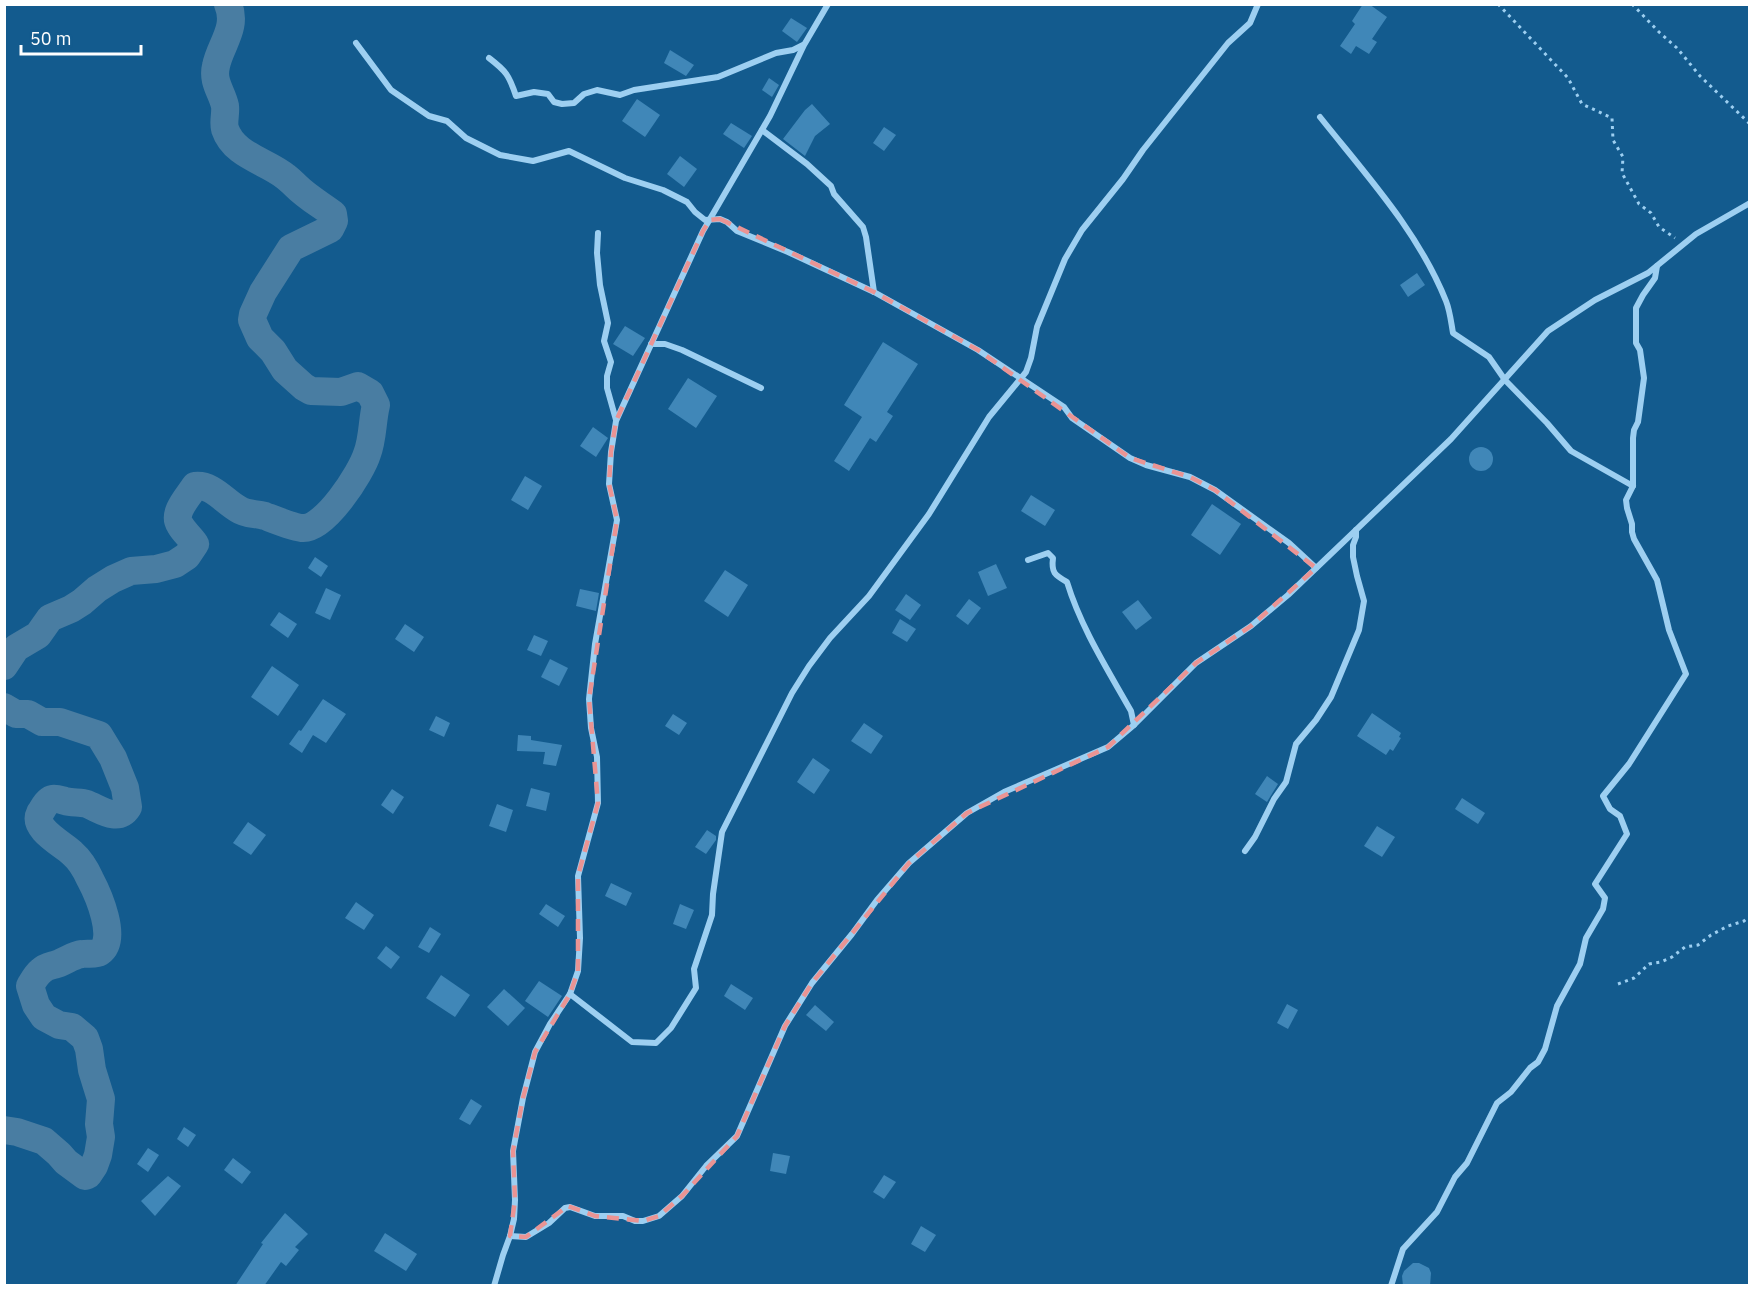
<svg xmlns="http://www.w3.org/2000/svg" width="1754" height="1290" viewBox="0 0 1754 1290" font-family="'IBM Plex Sans',sans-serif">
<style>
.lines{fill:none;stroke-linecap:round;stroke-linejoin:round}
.river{stroke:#497da2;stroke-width:28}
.building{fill:#4087b8}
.path{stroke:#9dcff1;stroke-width:3;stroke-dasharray:3 4.5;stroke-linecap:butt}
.minor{stroke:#9dcff1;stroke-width:6}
.marked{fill:none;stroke:#ea9494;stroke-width:4.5;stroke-dasharray:12 8;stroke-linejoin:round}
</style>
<rect width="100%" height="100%" fill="#135b8e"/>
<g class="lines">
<g class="river">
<path d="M4,666L16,648L38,635L50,618L71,609L82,602L97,589L113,579L131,571L156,569L175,564L187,556L195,544C191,538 184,532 180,525C172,513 188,497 195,486C212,484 224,501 238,509C247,515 255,513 265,516C273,519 295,528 303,528C325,529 361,473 367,454C373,439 372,421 376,405L370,393L358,386L341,392L311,391L304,387L285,370L273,351L260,338L252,320L253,314L263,292L291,248L330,229L334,221L333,214C321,205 307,197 296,186C293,183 290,180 286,177C267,161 234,156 225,129C223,122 226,114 225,106C222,92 212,82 216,66C220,45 238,28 228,4"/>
<path d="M4,707L16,714H28L42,722H60L99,735L113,758L125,788L128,807C118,823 100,809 87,804C81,802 72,803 65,801C61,800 56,798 52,799C46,801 43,809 40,813C32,829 63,844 72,853C80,860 86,870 90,879C98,894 118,939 100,952C95,955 88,953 82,954C73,955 66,961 57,964C51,966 46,966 41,971C36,975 33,981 30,986L36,1005L44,1017L59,1025L72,1027L85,1038L89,1049L92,1070L101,1099L99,1124L101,1137L98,1155L94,1166L88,1175L85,1176L66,1162L59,1154L44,1141L17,1132L4,1130"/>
</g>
</g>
<g class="building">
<polygon points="1363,4 1369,4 1387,17 1372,39 1377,42 1369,54 1356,46 1351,54 1340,46 1355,24 1352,21"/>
<polygon points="791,18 807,28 797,42 782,31"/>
<polygon points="670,50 694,65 686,76 664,63"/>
<polygon points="769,78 779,85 772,97 762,90"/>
<polygon points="637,99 660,115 645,137 622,121"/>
<polygon points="812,104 830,124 815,136 805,156 783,139 805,110"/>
<polygon points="731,123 752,136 744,148 723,134"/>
<polygon points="884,127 896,135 884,151 873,143"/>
<polygon points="680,156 697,169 684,187 667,174"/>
<polygon points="1417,273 1425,285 1408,297 1400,285"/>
<polygon points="625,326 645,338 633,356 613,344"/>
<polygon points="883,342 918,364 887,412 893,416 876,442 870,438 849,471 834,461 862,417 844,405"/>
<polygon points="688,378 717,396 696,428 668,409"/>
<polygon points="593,427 608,438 596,457 580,446"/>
<circle cx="1481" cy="459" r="12"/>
<polygon points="525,476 542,486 528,510 511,500"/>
<polygon points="1031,495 1055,510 1045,526 1021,511"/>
<polygon points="1212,504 1241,524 1220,555 1191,535"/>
<polygon points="315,557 328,566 321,577 308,568"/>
<polygon points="996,564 1007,588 988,596 978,572"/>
<polygon points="725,570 748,585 728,617 704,601"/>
<polygon points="326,588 341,595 330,620 315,613"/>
<polygon points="580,589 599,593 596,611 576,606"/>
<polygon points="906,594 921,605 910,620 895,610"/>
<polygon points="969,599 981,608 968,625 956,616"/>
<polygon points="1138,600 1152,618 1136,630 1122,612"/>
<polygon points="279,612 297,624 288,638 270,625"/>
<polygon points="900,619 916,629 907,642 892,633"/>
<polygon points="405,624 424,637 414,652 395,639"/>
<polygon points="534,635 548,641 541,656 527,650"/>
<polygon points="550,659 568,668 559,686 541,677"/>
<polygon points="272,666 299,685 278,716 251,697"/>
<polygon points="323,699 346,714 326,743 313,735 302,753 289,744 299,730 301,731"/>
<polygon points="1372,713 1401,733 1399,737 1401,738 1393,751 1390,749 1386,755 1357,736"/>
<polygon points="673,714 687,723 679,735 665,726"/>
<polygon points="436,716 450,723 444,737 429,730"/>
<polygon points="864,723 883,736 871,754 851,741"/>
<polygon points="518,735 531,736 531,740 562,745 556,766 543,764 545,752 517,751"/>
<polygon points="813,758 830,770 814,794 797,782"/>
<polygon points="1267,776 1278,784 1267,802 1255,794"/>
<polygon points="531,788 550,793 546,811 526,806"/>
<polygon points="392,789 404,797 393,814 381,805"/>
<polygon points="1462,798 1485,813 1478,824 1455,809"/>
<polygon points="497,804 513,810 506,832 489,826"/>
<polygon points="248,822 266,835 251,855 233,843"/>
<polygon points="1377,826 1395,837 1382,857 1364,846"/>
<polygon points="707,830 716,836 716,840 706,854 695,847"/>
<polygon points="611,883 632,893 626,906 605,896"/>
<polygon points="356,902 374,915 364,930 345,918"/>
<polygon points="546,904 565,916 558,927 539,914"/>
<polygon points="680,904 694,910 686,929 673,924"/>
<polygon points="430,927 441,934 429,953 418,947"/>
<polygon points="386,946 400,957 391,969 377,958"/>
<polygon points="441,975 470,995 455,1017 426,998"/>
<polygon points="539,981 562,996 548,1017 525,1001"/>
<polygon points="731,984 753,998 745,1010 724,996"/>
<polygon points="504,989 525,1008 508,1026 487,1007"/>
<polygon points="1287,1004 1298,1010 1288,1029 1277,1023"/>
<polygon points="815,1005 834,1022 826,1031 806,1015"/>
<polygon points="471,1099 482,1106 470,1125 459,1119"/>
<polygon points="184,1127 196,1135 188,1147 177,1139"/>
<polygon points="148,1148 159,1155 148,1172 137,1164"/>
<polygon points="773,1153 790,1156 786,1174 770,1171"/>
<polygon points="233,1158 251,1172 242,1184 224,1170"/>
<polygon points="884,1175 896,1182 884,1199 873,1192"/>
<polygon points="168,1176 181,1186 155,1216 141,1201"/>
<polygon points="285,1213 308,1234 295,1247 299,1250 286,1266 281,1262 264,1286 235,1286 263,1244 261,1243"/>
<polygon points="921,1226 936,1235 925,1252 911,1244"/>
<polygon points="385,1233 417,1254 406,1271 374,1251"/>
<polygon points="1413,1263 1419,1263 1429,1268 1431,1273 1430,1286 1403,1286 1402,1276 1404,1271"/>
</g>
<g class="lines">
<g class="path">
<polyline points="1498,4 1568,78 1582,104 1612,118 1613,140 1623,157 1622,173 1639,204 1651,213 1659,227 1675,238"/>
<polyline points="1632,4 1659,32 1677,48 1700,76 1750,124"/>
<polyline points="1750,295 1750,299"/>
<polyline points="1618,984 1634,978 1649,964 1661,962 1672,957 1685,947 1698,945 1711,935 1728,926 1744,921 1750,916"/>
</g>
<g class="minor">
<polyline points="356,43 391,90 429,116 447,121 466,138 500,155 533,161 569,151 625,178 663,190 687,202 695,212 705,220 720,219 727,222 737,231 788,252 874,292 978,350 1064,407 1072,418 1130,458 1146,465 1190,477 1215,490 1289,543 1316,568"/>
<path d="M489,58C506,71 509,75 516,96L534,92L548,94L554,102L562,104L574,103L584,94L597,90L620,95L634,90L718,77L776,53L793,50L803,45"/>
<path d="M1320,117C1366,175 1418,231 1446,301C1450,311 1451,322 1453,333L1489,357L1505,380L1547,423L1571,451L1633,486"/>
<polyline points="762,130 807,164 831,186 834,194 863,227 866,237 874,292"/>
<polyline points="598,233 597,253 600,285 608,323 604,341 611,362 607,376 607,388 616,420"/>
<polyline points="651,344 665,344 682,350 761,388"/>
<path d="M1028,560L1048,553L1053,558C1051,573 1055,575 1067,582C1081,628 1108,670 1131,711L1134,725"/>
<polyline points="1245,851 1255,837 1274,799 1286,782 1296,744 1316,720 1331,697 1359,630 1364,601 1357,576 1353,557 1353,545 1356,537 1356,530"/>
<polyline points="570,994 632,1042 656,1043 671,1028 696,988 694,969 712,915 713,894 722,832 792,693 809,666 830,638 869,596 929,514 989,417 1026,372 1031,358 1037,327 1065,259 1082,230 1123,179 1143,150 1228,43 1250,23 1258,4"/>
<polyline points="510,1236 526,1237 549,1223 565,1208 570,1207 595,1216 623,1216 635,1221 643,1221 659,1216 682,1196 706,1166 737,1136 785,1026 812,983 852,934 877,900 909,863 967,813 1004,792 1108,747 1134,725 1196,663 1251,626 1288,595 1451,439 1548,331 1595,300 1648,273 1696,234 1750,203"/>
<polyline points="494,1286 503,1255 510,1236 514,1219 515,1200 513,1151 523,1098 535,1052 550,1024 570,994 578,971 580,938 578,876 598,803 597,757 591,728 589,699 595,644 617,520 609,484 611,452 616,421 703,231 770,116 804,45 828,4"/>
<polyline points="1391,1286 1403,1249 1437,1212 1455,1177 1467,1163 1497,1103 1511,1092 1530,1068 1538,1062 1545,1049 1557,1006 1580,964 1586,938 1603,909 1605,898 1595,884 1627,834 1620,816 1610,809 1603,796 1629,764 1686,674 1669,630 1657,580 1634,539 1632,532 1632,524 1627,508 1626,500 1633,486 1633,438 1634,430 1638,422 1644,378 1640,350 1636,343 1636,308 1643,295 1655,278 1657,266"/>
</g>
</g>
<path class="marked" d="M720,219L874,292L978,350L1130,458L1190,477L1215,490L1316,568L1251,626L1196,663L1108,747L967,813L909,863L812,983L785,1026L737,1136L682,1196L659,1216L643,1221L595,1216L568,1206L526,1237L510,1236L515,1200L513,1151L523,1098L535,1052L570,994L578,971V876L598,803L589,699L617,520L609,484L611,452L616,421L703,231L710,220Z"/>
<rect width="1754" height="1290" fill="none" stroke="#ffffff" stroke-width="12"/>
<path d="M21 45v9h120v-9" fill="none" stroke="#ffffff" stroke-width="3"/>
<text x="30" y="45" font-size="18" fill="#ffffff" stroke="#135b8e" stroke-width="4.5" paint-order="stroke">50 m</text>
</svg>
